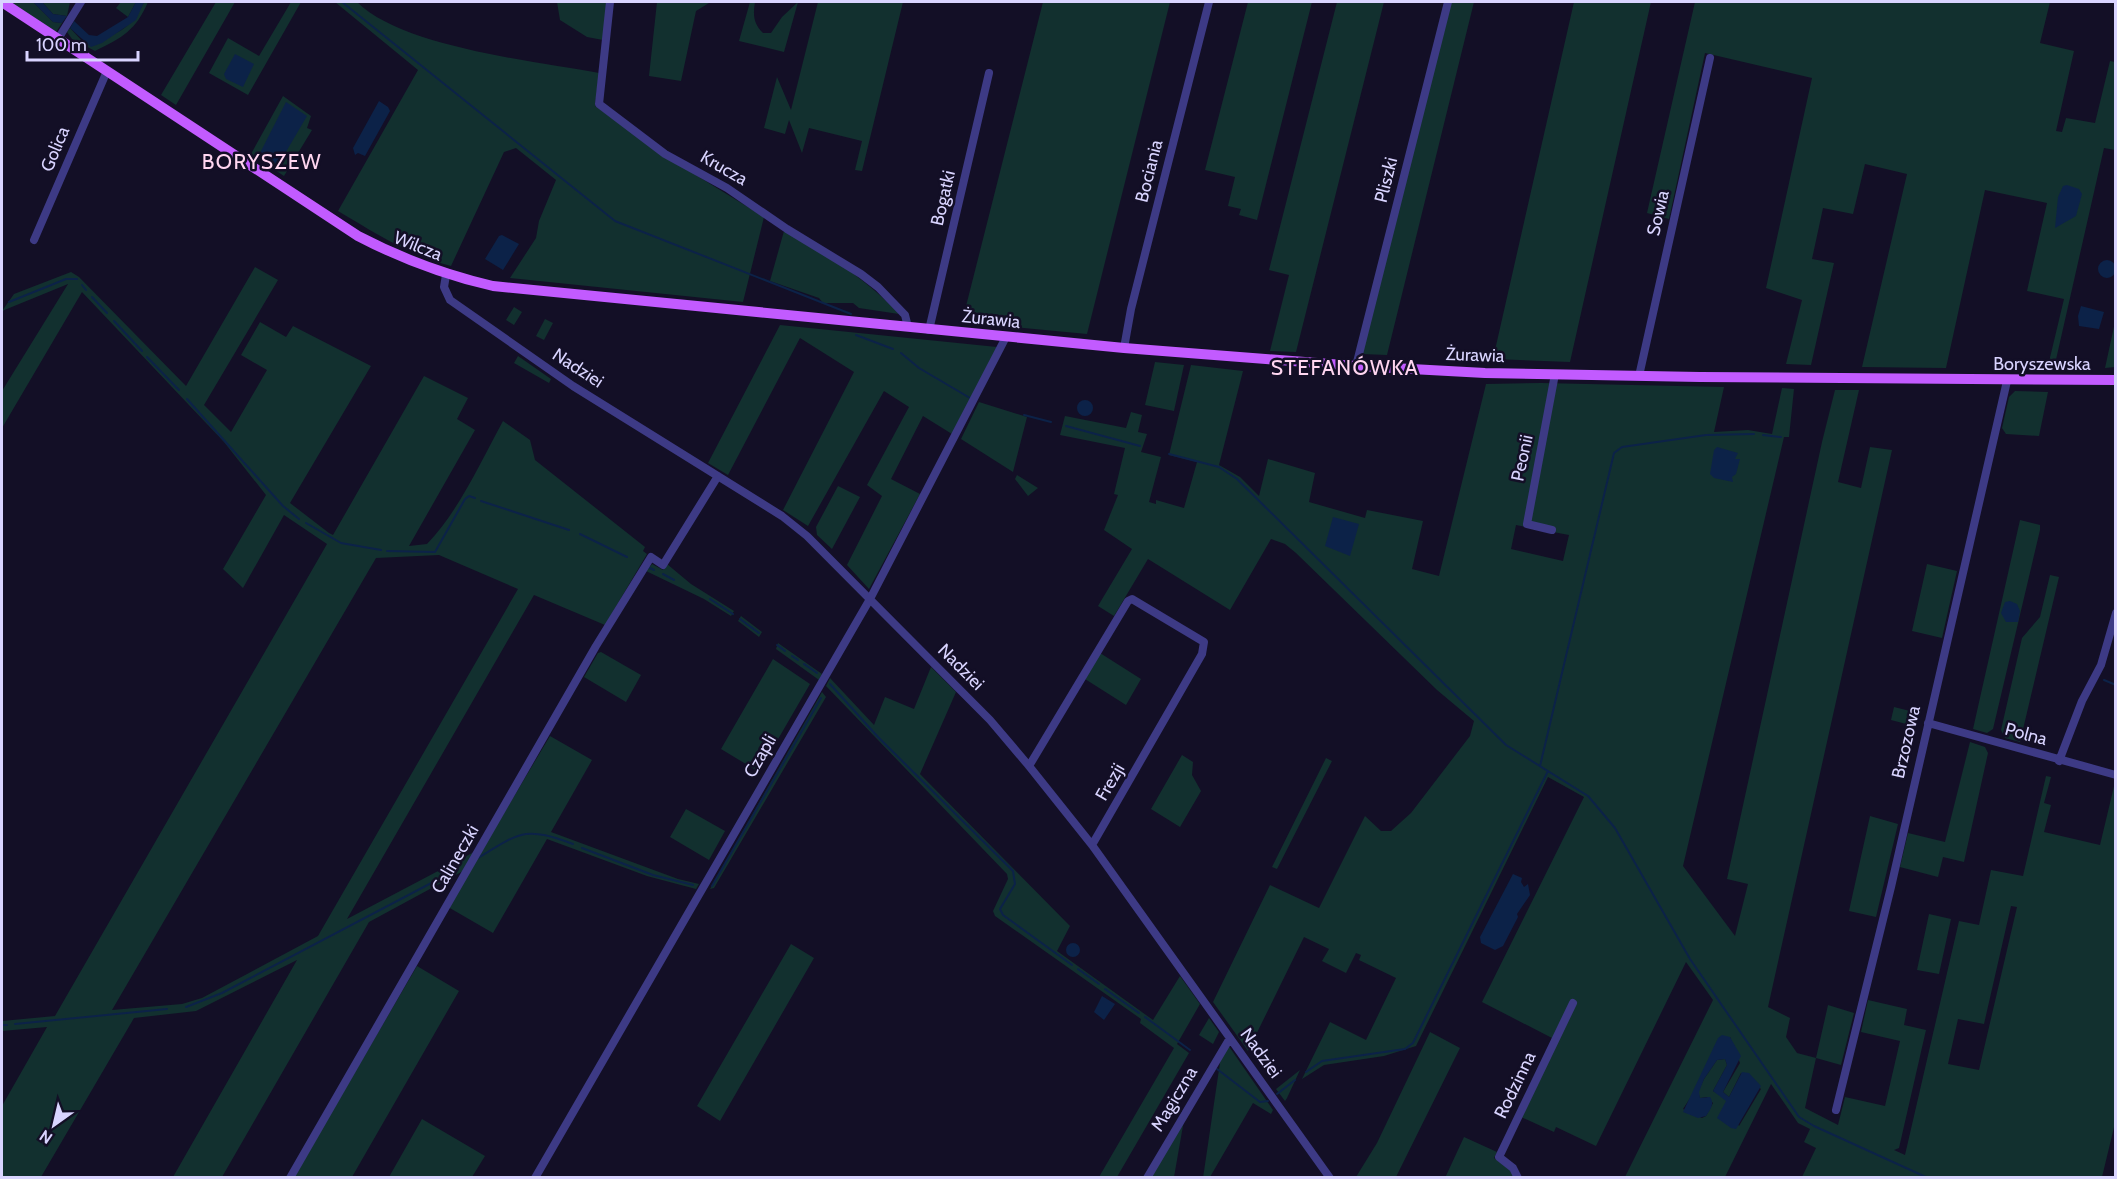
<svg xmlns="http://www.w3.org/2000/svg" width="2117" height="1179" font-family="Cabin,sans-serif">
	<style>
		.green { fill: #12302f; fill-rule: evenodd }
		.water { fill: #0c2248 }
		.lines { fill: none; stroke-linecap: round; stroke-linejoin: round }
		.stream { stroke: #0c2248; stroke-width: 2 }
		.minor { stroke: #3d3a85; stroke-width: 8 }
		.major { stroke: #c25bff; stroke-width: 10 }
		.labels { text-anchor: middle; stroke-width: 5; stroke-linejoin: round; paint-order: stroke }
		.street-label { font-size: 18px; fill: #d9d4ff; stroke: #130f26 }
		.quarter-label { font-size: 21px; letter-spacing: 1.5px; fill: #ffd6f0; stroke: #130f26 }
	</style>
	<rect width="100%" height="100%" fill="#130f26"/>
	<path class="green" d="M8 2H33L53 22 62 23 56 32Z
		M42 2H70L67 16 53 14Z
		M121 2H136L128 17 116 8Z
		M144 2H148C136 30 122 38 95 51L72 39 67 32 70 28 83 42C114 37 130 31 144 2Z
		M216 2H235L176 105 161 95Z
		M291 2H301L248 95 209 73 228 38 259 56Z
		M335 2H357C402 47 534 61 599 73L595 106 673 161 764 217 743 302 510 278 536 238 539 221 556 180 516 148 504 152 451 266C409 255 375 233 338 211L418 70Z
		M557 2H607L603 40 587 37 560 20Z
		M657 2H729L709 3 696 11 681 81 649 76Z
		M750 2H755C753 14 753 23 763 33H771L782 17 798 2 784 52 739 41Z
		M818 2H903L862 171 855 170 862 141 809 128 802 153 789 120 785 134 764 128 777 77 791 110Z
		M1043 2H1170L1087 334 962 322Z
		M1248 2H1312L1257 220 1239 215 1241 209 1228 206 1235 177 1205 170Z
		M1337 2H1384L1296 352 1270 351 1289 275 1269 270Z
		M1451 2H1474L1387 355 1362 354Z
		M1574 2H1651L1570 362 1493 359Z
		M1695 2H2050L2040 43 2074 51 2056 131 2062 132 2066 118 2095 123 2110 61 2115 62V150L2104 148 2055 364 2048 366 2064 299 2027 291 2047 203 1985 190 1946 368 1862 367 1907 174 1865 164 1853 214 1823 208 1812 259 1834 263 1811 365 1786 364 1802 300 1766 288 1812 78 1705 53 1669 219 1647 213Z
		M283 96 311 116 307 128 312 130 284 176 251 154Z
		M784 231C827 255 866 278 899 314L859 308 853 303H823L819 298 770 281Z
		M255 267 278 280 204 405 231 432 267 370 241 355 260 322 286 337 293 326 371 366 290 503 329 533 333 535 424 376 468 398 457 419 475 430 409 546 427 544C459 511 481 461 503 421L530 440 535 460 645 547 643 551 647 554 605 625 534 595 347 919 476 851 465 870 369 922 222 1177H173L297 960 196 1011 134 1018 41 1177H2V1106L47 1027 2 1031V1021L55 1016 327 544 284 515 243 588 223 569 266 495 224 442 82 292 2 428V391L68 284 2 311 14 294 71 272 79 277 186 386ZM439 555 518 589 318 936 202 998 182 1004 112 1010 376 558Z
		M514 307 522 312 514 325 506 320Z
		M545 319 553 323 544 340 536 336Z
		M2115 322V367L2105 368Z
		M780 325 997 347 952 434 923 416 891 479 920 494 869 589 847 565 882 496 867 485 909 407 884 391 808 526 783 510 854 372 800 338 728 475 708 463Z
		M518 356 551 379 549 383 514 363Z
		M1155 362 1184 365 1174 411 1145 405Z
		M1191 365 1243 371 1219 465 1240 477 1259 496 1268 459 1315 473 1309 502 1365 518 1367 510 1423 521 1412 569 1439 576 1486 384 1541 383 1724 387 1714 432 1748 430 1772 434 1782 388 1794 389 1789 437H1784L1683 866 1735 936 1748 884 1727 879 1822 442 1835 390H1859L1838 482 1861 488 1870 447 1892 450 1768 1007 1790 1018 1786 1037 1797 1053 1816 1058 1828 1005 1854 1013 1841 1065 1816 1058 1805 1108 1838 1125 1845 1097 1885 1106 1900 1041 1861 1032 1868 1000 1907 1009 1904 1025 1926 1030 1899 1148 1894 1150 1905 1155 1959 921 1979 925 1991 870 2023 876 2046 776 2051 777 2044 803 2051 805 2044 832 2100 845 2115 782 2116 1119 2102 1177H1802L1816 1148 1804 1142 1810 1129 1798 1123 1771 1084 1725 1177H1625L1713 1000 1686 962 1596 1146 1556 1127 1554 1132 1521 1117 1552 1038 1482 1002 1584 797 1548 777 1416 1046 1384 1056 1324 1065 1302 1079 1330 1022 1366 1040 1396 978 1359 960 1361 955 1356 953 1346 973 1322 961 1329 949 1304 937 1248 1051 1213 1002 1270 885 1319 908 1365 816 1381 831H1391L1411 813 1470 736 1474 721 1437 690 1296 553 1285 544 1271 539 1230 610 1148 559 1114 616 1098 606 1132 549 1104 530 1118 495 1114 494 1125 448 1060 435 1065 416 1126 428 1131 412 1142 415 1138 432 1147 434 1141 452 1161 457 1149 502 1156 504V500L1184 508 1197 462 1169 455ZM1516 525 1569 535 1563 561 1511 549ZM2011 906 2017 907 1979 1070 1948 1064 1958 1019 1984 1024ZM1730 1037 1740 1063 1723 1092 1729 1097 1741 1073 1761 1089 1739 1126 1725 1098 1713 1091 1727 1065 1725 1059 1717 1060 1704 1079 1698 1092 1700 1098 1707 1097 1713 1103 1706 1116 1702 1118 1683 1109Z
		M2015 391 2048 392 2039 436 2006 434 2002 428 2009 397Z
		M979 402 1027 417 1013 472 961 439Z
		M1017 475 1038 488 1028 496 1015 479Z
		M838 486 860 497 832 549 817 535 816 527Z
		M2020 520 2040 525V530L1993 729 1987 733 1973 729Z
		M652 564 663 570 667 564 691 584 734 611 731 616 704 599 646 571Z
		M1927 564 1957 571 1942 638 1912 631Z
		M2050 575 2059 577 2020 742 2005 738 2001 730 2022 638 2040 617Z
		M741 616 762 632 759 637 738 621Z
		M778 643 822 674 819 680 776 649Z
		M601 652 641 675 626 702 584 677 598 653Z
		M1100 653 1141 679 1126 705 1085 679Z
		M773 659 810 684 759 772 721 749Z
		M931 667 956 692 920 774 1070 926 1057 951 1153 1020 1180 976 1200 1004 1177 1044 1189 1053 1117 1177H1099L1174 1048 1140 1023 1141 1019 995 916 993 911 1008 879 1007 874 826 686 830 678 874 725 885 697 914 709Z
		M822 692 826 697 714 888 710 889Z
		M1894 707 1918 713 1914 726 1891 720Z
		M550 736 592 760 551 832 678 879 699 884 696 889 647 876 547 839 493 933 448 907Z
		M1970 742 1985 747 1988 753 1964 862 1943 857 1938 877 1900 867 1908 833 1945 842Z
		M1182 755 1193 762 1192 775 1201 791 1180 827 1151 809Z
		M1326 758 1332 761 1277 869 1272 867Z
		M686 809 725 831 709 860 670 837Z
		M1870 816 1898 824 1876 917 1849 911Z
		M1929 914 1951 919 1939 974 1917 970Z
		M791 944 814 958 720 1121 697 1106Z
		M417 966 459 991 352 1177 293 1178Z
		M1209 1018 1219 1032 1213 1044 1199 1035Z
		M1430 1032 1460 1048 1396 1177H1356L1377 1143Z
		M1228 1045 1273 1110 1271 1114 1253 1103 1210 1177 1203 1178 1221 1056Z
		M1300 1070 1287 1098 1285 1101 1276 1089Z
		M422 1119 485 1156 472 1177H389Z
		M1184 1120 1174 1177H1151Z
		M1464 1137 1497 1152 1494 1158 1512 1171 1514 1178H1445Z"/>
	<path class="water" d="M33 2H42L53 14 67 16 62 23 53 22Z
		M136 2H144L136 20 102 43 91 47 70 28 74 21 89 35 97 36 128 17Z
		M235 54 254 64 243 87 226 79 224 74Z
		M379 101 388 107 390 111 365 156 358 153 355 155 353 148Z
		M286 102 307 116 280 162 276 164 260 153Z
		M2067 185 2079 189 2082 194 2076 216 2055 228 2058 197 2063 186Z
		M502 235 519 244 503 270 485 259 499 236Z
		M2098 269a9 9 0 1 1 18 0a9 9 0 1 1-18 0Z
		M2081 306 2104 312 2099 329 2079 326 2078 316Z
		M1077 408a8 8 0 1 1 16 0a8 8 0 1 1-16 0Z
		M1717 447 1738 453 1735 459H1740L1736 474 1732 477 1733 482 1714 478 1710 474 1714 450Z
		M1333 517 1359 524 1350 556 1325 546Z
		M2010 601 2017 604 2020 611 2018 622H2006L2001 613 2005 602Z
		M1513 874 1522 878 1521 882 1524 887 1528 884 1530 895 1517 914 1518 917 1503 946 1495 950 1481 943 1480 937Z
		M1066 950a7 7 0 1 1 14 0a7 7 0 1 1-14 0Z
		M1102 996 1115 1004 1104 1020 1094 1012Z
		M1722 1035 1730 1037 1741 1056 1723 1092 1729 1097 1742 1072 1749 1073 1761 1086 1736 1129 1731 1128 1717 1118 1726 1101 1713 1091 1727 1065 1725 1059 1717 1060 1704 1079 1699 1092 1700 1098 1710 1097C1715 1104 1710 1110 1706 1116L1698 1118 1683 1112 1718 1038Z"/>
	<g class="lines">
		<path class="stream" d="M342 2 615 221 851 314
			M82 285 86 290
			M92 297 107 313
			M9 302 66 279H77
			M114 321 142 351
			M856 335 893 349
			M901 353 919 368 970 398
			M147 357 179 390
			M187 399 283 506 299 519
			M1024 415 1051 422
			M1066 426 1140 446
			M1763 435 1781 437
			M1169 454 1219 467 1237 479 1506 745 1588 796 1615 828 1690 959 1799 1117 1814 1126 1928 1178
			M481 501 569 530
			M306 523 341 543 381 550
			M580 534 627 557
			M387 551 435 552 465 499 469 496 475 498
			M648 567 654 570
			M663 574 674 580
			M710 599 733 614
			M740 619 759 633
			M777 645 785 651
			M792 656 798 660
			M804 664 817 673
			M2104 680 2116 685
			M830 684 878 737 1013 871 1015 884 1000 909 1003 915 1072 965
			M1540 766 1614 453 1622 447 1706 435 1754 434
			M582 848 653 875 693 885
			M478 858C521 832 524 826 573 844
			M712 886 821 698
			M1078 969 1099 984
			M1105 989 1139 1013
			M186 1007 222 993 458 869
			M1145 1017 1190 1050
			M15 1024 167 1009
			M2 1025H7
			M1217 1069 1260 1102 1268 1101
			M1306 1072 1322 1061 1405 1049 1413 1043 1548 771
			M1277 1094 1295 1080"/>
		<path class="minor" d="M610 2 599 104 665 154 727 188 787 229 861 274 878 287 905 315 908 327
			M58 39 81 2
			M34 240 107 71
			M446 275 444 287 450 300 573 386 782 516 807 536 990 720 1029 766 1092 845 1330 1178
			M929 330 989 73
			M1124 348 1131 309 1209 2
			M1356 366 1448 2
			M1639 376 1710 58
			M1552 530 1527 524 1555 374
			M1928 723 2116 775
			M2059 761 2082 701 2101 665 2116 613
			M1029 766 1128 601 1132 599 1204 642 1202 654 1092 845
			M1836 1110 1891 887 2007 381
			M290 1178 596 646 651 557 663 565 718 476
			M535 1178 870 599 1006 337
			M1147 1178 1230 1038
			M1518 1178 1513 1168 1499 1157 1573 1003"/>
		<path class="major" d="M2 2 358 236C402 259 445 275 493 286L1124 348 1356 366 1485 373 1700 377 2116 380"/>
	</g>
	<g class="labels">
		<g class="street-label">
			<text transform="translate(55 149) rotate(-67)" y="6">Golica</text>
			<text transform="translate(724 168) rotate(30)" y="6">Krucza</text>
			<text transform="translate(1149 171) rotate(-76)" y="6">Bociania</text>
			<text transform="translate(1386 180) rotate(-76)" y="6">Pliszki</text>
			<text transform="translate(943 198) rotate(-77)" y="6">Bogatki</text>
			<text transform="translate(1658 213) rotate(-77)" y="6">Sowia</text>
			<text transform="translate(418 246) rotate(22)" y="6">Wilcza</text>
			<text transform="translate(991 319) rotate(6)" y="6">Żurawia</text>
			<text transform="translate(1475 355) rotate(2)" y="6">Żurawia</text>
			<text x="2042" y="370">Boryszewska</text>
			<text transform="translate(578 368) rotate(33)" y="6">Nadziei</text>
			<text transform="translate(1522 458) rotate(-78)" y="6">Peonii</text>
			<text transform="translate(961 667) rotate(45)" y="6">Nadziei</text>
			<text transform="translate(2026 734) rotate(15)" y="6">Polna</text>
			<text transform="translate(1906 742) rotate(-77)" y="6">Brzozowa</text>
			<text transform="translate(760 756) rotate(-60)" y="6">Czapli</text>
			<text transform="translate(1110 782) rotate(-60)" y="6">Frezji</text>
			<text transform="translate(455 859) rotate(-60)" y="6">Calineczki</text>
			<text transform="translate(1261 1053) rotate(54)" y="6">Nadziei</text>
			<text transform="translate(1515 1085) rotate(-64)" y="6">Rodzinna</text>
			<text transform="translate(1174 1099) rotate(-59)" y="6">Magiczna</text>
		</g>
		<g class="quarter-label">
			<text x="262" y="169">BORYSZEW</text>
			<text x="1345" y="375">STEFANÓWKA</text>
		</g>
	</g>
	<rect width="2117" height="1179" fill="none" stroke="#d9d4ff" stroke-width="6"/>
	<g transform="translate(54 1125) rotate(214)" stroke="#130f26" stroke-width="4.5" paint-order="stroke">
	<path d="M0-4.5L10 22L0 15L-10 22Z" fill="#d9d4ff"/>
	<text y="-9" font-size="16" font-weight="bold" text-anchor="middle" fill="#d9d4ff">N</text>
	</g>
	<path d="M27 51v9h111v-9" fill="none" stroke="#d9d4ff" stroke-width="3"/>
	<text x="36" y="51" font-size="18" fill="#d9d4ff" stroke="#130f26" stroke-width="4.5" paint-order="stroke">100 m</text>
</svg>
